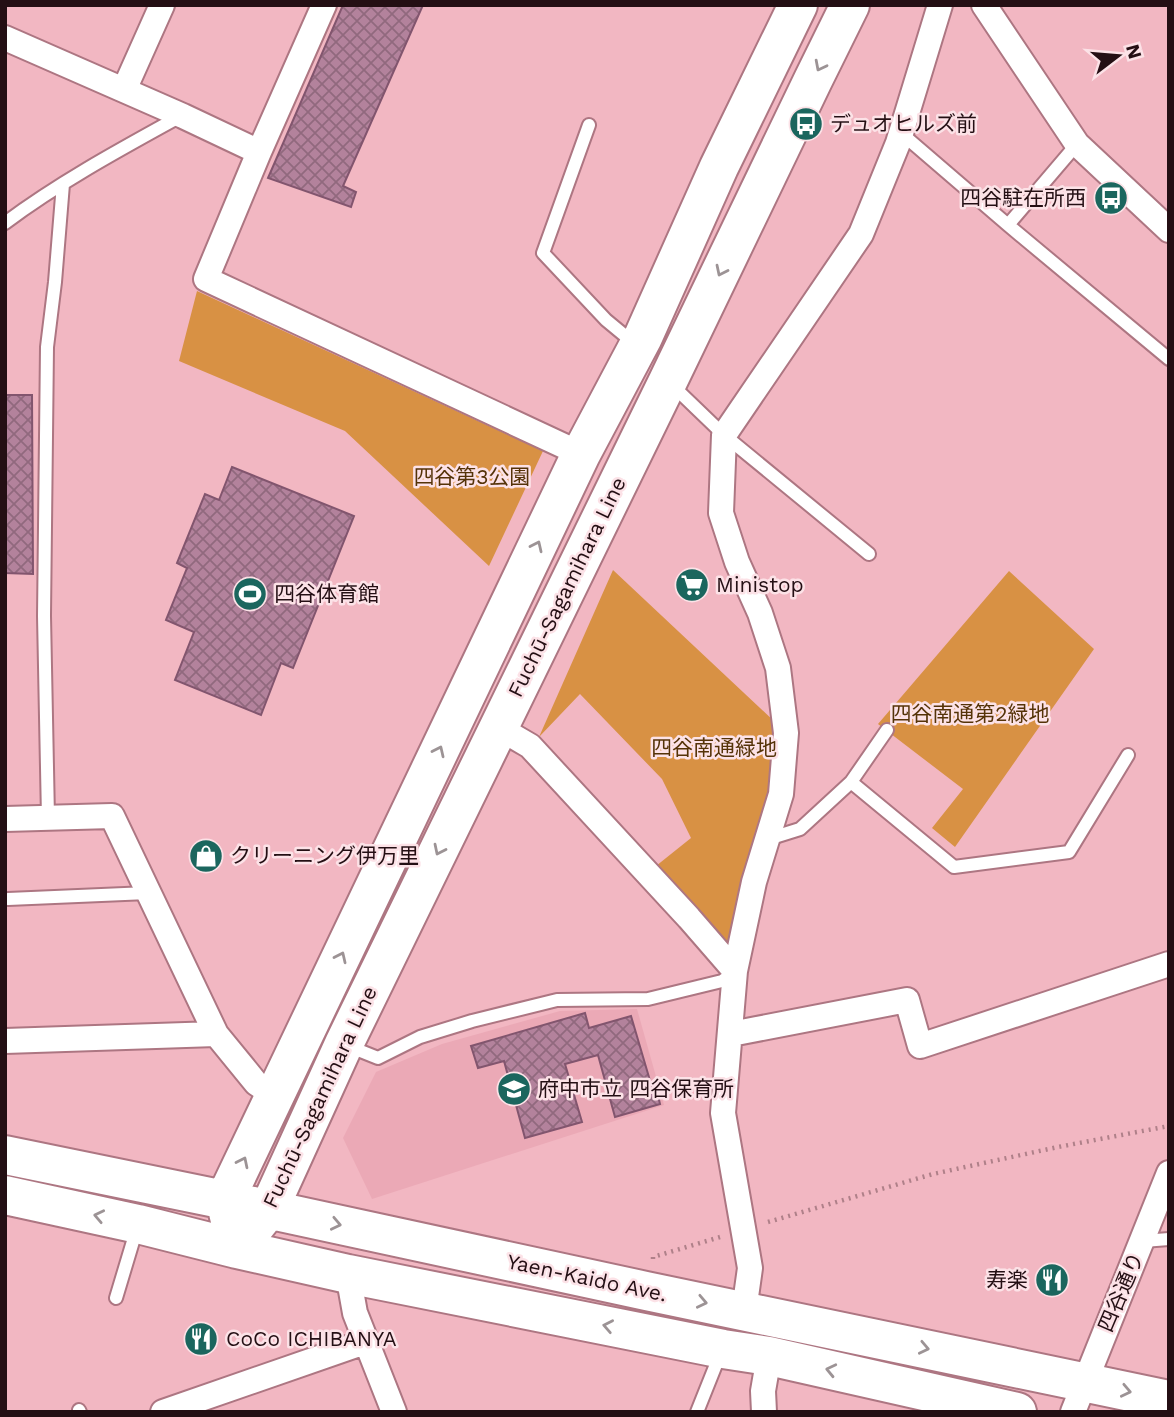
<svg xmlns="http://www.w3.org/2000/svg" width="1174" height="1417" font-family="'Work Sans','Noto Sans JP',sans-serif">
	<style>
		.built { fill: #eba9b6 }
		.green { fill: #d89144 }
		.building { fill: url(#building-cross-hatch); stroke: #82556e; stroke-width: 2 }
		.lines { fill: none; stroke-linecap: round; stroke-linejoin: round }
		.service-casing { stroke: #ad7682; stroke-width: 16 }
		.minor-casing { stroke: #ad7682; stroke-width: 28 }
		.primary-casing { stroke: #ad7682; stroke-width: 42 }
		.path { stroke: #af8089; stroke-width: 4.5; stroke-dasharray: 2 5; stroke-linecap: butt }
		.service { stroke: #fff; stroke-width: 12 }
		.minor { stroke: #fff; stroke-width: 24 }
		.primary { stroke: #fff; stroke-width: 38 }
		.oneway { stroke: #9c9395 }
		.labels { text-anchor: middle; stroke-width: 5; stroke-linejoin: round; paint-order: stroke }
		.poi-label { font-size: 21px; fill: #240f14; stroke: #fce2e7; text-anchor: start }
		.park-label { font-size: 21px; fill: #553308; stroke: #fce2e7 }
		.street-label { font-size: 21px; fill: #240f14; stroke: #fce2e7 }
	</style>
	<defs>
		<pattern id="building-cross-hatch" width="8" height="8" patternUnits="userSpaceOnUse" patternTransform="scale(1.75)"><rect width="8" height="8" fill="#b3829c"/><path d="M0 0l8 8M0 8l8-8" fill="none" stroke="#91697e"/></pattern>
	</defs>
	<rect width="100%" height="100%" fill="#f2b7c2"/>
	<path class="built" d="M637 1009 664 1105 372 1199 343 1138 376 1072 442 1044 560 1011Z"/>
	<path class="green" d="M197 291 543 451 489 566 345 431 179 361Z
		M613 570 776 723 772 795 733 948 656 866 691 838 662 779 580 694 539 737Z
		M1009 571 1094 649 955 847 932 828 963 789 878 724Z"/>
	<path class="building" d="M343 5H423L343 186 356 192 351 207 268 178Z
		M5 395H32L33 574 5 573Z
		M232 467 354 516 293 668 281 663 261 715 175 680 194 632 166 620 187 568 177 563 205 494 219 500Z
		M585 1013 589 1028 631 1016 651 1084 655 1083 660 1104 615 1117 598 1055 565 1064 582 1122 525 1138 504 1061 478 1068 471 1046Z"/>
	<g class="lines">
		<g class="service-casing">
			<path id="service" d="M589 125 543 253 606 320 635 344
				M901 133 1008 225 1169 359
				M5 223C60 182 121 149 181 116
				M1008 225 1077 144
				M672 385 724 435 869 554
				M851 782 887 730
				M48 818 44 616 47 347 55 282 63 184
				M768 839 800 829 851 782 954 867 1069 852 1128 755
				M8 899 148 893
				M348 1046 378 1058 420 1037 472 1021 557 1000 648 999 722 981 733 973
				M1143 1241 1169 1239
				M116 1298 137 1228
				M79 1410 80 1412
				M697 1412 721 1352"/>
		</g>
		<g class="minor-casing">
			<path id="minor" d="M324 5 259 152 206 279 581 454
				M984 5 1077 144 1169 230
				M5 38 183 116 259 152
				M124 90 162 5
				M499 728 530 746 689 918 735 971
				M5 819 112 816 216 1034 256 1083 275 1096
				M731 1034 907 1000 920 1046 1169 964
				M5 1041 216 1034
				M348 1274 355 1313 394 1412
				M744 1311 750 1268 723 1113 735 971 754 882 781 794 786 733 778 668 760 613 737 562 721 513 724 435 861 234 898 143 940 5
				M163 1412 365 1342
				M764 1412 763 1391 769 1356
				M1073 1412 1169 1173"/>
		</g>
		<g class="primary-casing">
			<path id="primary" d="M5 1155 225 1200 646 1291 1169 1400
				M5 1195 138 1224 237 1249 348 1274 723 1349 769 1356 1017 1412
				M237 1249 269 1209 344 1044 668 381 813 80 850 5
				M237 1249 225 1200 581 454 643 337 719 167 798 5"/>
		</g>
		<path class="path" d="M768 1222 933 1174 1058 1147 1169 1126
			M653 1259V1257L720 1237"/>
		<use href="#service" class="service"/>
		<use href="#minor" class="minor"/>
		<use href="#primary" class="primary"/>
	</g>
	<defs><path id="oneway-chevron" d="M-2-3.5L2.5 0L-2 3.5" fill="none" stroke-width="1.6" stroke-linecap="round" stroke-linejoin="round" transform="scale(1.75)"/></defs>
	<g class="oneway">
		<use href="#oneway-chevron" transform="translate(820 66) rotate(117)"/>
		<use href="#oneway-chevron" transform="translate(721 271) rotate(116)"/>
		<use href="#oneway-chevron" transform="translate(537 546) rotate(-65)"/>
		<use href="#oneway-chevron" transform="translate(439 751) rotate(-65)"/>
		<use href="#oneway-chevron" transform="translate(439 850) rotate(116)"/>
		<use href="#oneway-chevron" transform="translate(341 957) rotate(-65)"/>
		<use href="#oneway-chevron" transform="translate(243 1162) rotate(-64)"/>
		<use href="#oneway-chevron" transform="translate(99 1216) rotate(-168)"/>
		<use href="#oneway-chevron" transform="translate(336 1224) rotate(12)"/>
		<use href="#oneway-chevron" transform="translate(702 1302) rotate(12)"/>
		<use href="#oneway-chevron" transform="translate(608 1326) rotate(-169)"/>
		<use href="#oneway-chevron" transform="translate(924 1348) rotate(12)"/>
		<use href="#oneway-chevron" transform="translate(831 1370) rotate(-167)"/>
		<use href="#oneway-chevron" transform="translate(1126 1391) rotate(12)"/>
	</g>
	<defs>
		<g id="bus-disc" transform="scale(1.75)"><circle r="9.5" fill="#1b665e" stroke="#fce2e7"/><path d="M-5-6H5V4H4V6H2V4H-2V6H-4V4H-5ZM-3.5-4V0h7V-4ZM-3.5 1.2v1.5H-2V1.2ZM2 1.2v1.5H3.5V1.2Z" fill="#fff"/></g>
		<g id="supermarket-disc" transform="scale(1.75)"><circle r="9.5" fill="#1b665e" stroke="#fce2e7"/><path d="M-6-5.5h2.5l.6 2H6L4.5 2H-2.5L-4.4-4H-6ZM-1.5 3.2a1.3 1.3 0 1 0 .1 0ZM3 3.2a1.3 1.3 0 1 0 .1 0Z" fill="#fff"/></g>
		<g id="stadium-disc" transform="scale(1.75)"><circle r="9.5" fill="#1b665e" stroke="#fce2e7"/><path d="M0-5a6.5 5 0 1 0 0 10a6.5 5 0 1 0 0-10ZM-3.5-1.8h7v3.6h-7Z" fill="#fff"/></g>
		<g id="shop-disc" transform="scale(1.75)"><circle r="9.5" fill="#1b665e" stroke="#fce2e7"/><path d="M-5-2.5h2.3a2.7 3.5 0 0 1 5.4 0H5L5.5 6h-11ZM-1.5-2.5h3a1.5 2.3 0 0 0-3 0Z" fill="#fff"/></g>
		<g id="school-disc" transform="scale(1.75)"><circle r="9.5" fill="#1b665e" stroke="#fce2e7"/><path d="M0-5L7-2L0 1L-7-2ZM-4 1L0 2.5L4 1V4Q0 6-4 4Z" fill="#fff"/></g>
		<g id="restaurant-disc" transform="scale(1.75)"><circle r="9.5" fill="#1b665e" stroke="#fce2e7"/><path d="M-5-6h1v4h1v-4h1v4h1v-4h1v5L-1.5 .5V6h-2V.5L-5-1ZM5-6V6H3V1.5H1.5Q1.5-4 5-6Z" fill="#fff"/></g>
	</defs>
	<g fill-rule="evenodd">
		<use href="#bus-disc" x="806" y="124"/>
		<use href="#bus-disc" x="1111" y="198"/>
		<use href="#supermarket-disc" x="692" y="585"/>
		<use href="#stadium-disc" x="250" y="594"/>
		<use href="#shop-disc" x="206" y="856"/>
		<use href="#school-disc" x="514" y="1089"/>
		<use href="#restaurant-disc" x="1052" y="1280"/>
		<use href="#restaurant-disc" x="201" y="1339"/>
	</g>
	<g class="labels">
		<g class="poi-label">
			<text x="830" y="131">デュオヒルズ前</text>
			<text x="1086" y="205" text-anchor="end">四谷駐在所西</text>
			<text x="716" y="592">Ministop</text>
			<text x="274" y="601">四谷体育館</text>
			<text x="230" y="863">クリーニング伊万里</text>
			<text x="538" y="1096">府中市立 四谷保育所</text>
			<text x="1028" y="1287" text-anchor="end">寿楽</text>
			<text x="226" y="1346">CoCo ICHIBANYA</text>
		</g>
		<g class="park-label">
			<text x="472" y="484">四谷第3公園</text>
			<text x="970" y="721">四谷南通第2緑地</text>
			<text x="714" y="755">四谷南通緑地</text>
		</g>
		<g class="street-label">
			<text transform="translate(567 587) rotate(-64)" y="7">Fuchū-Sagamihara Line</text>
			<text transform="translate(320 1097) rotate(-65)" y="7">Fuchū-Sagamihara Line</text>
			<text transform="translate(587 1278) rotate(12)" y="7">Yaen-Kaido Ave.</text>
			<text transform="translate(1121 1292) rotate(-67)" y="7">四谷通り</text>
		</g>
	</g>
	<rect width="1174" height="1417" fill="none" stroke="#240f14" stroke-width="14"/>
	<g transform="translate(1118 56) rotate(74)" stroke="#fce2e7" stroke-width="5" paint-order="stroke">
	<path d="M0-5L12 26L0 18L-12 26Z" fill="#240f14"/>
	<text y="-10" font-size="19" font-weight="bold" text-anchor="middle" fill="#240f14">N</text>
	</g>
</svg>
